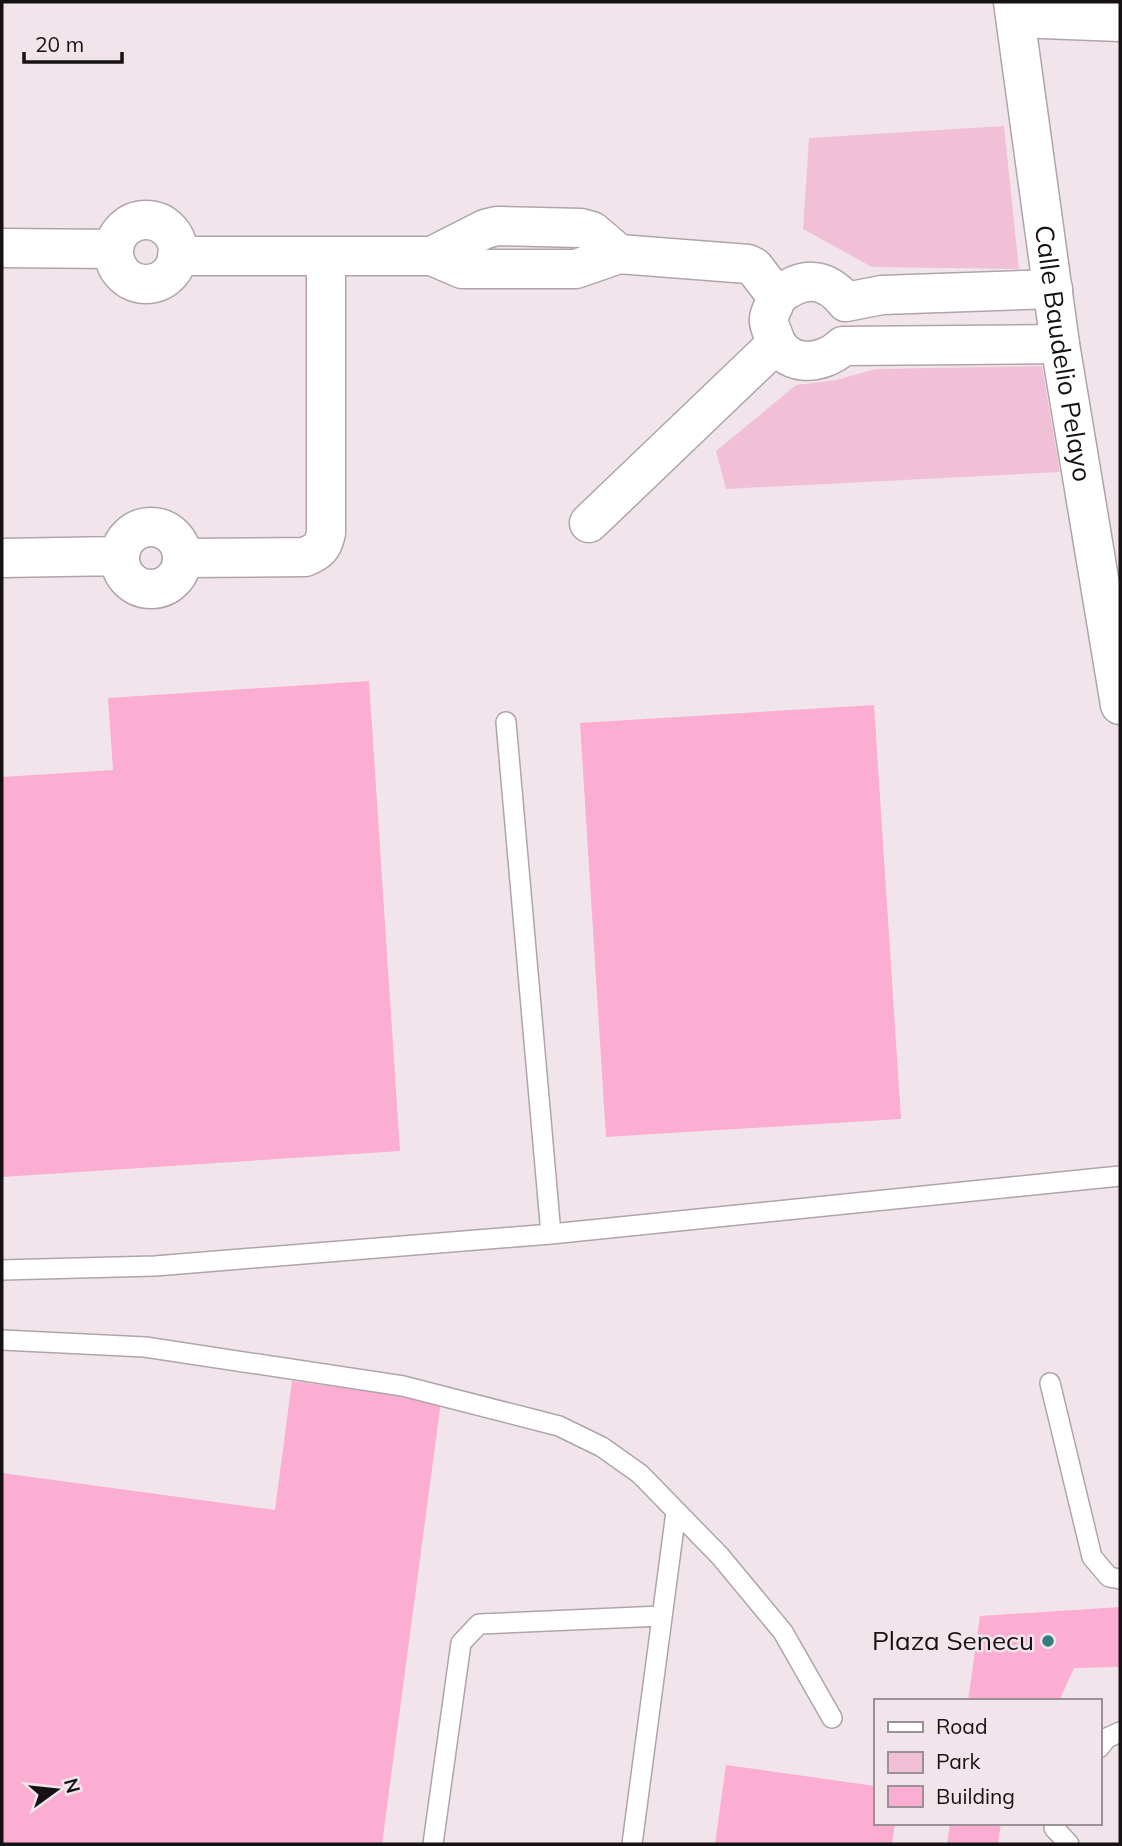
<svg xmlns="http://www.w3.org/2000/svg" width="1122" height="1846" font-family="Mulish,sans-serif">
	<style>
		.green { fill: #f1c0d7 }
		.building { fill: #fbadd2 }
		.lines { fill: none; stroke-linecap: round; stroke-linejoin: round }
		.lane-casing { stroke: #afa4a9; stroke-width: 22 }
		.street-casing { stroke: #afa4a9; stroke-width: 41 }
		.secondary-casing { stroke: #afa4a9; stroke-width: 41 }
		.lane { stroke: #fff; stroke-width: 19 }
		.street { stroke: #fff; stroke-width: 38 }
		.secondary { stroke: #fff; stroke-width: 38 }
		.poi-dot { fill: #347d7e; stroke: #f1e5eb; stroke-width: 2.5 }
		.labels { text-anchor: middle; stroke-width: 5; stroke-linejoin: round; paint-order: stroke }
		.street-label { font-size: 26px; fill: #161214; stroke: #f1e5eb }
		.poi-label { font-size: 26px; fill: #161214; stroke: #f1e5eb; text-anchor: end }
	</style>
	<rect width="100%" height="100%" fill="#f1e5eb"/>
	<path class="green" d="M1004 126 1019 269 872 267 803 229 809 138Z
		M1042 366 1060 472 726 489 716 451 796 385 836 380 876 369Z"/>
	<path class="building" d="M369 681 400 1151 2 1177V777L113 770 108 698Z
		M874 705 901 1119 606 1137 580 723Z
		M292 1381 441 1401 382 1844H2V1473L275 1510Z
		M1120 1607V1667L1074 1668 1059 1701H968L980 1616Z
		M726 1765 875 1786V1823H895L892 1844H715Z
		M950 1823H1001L998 1844H947Z"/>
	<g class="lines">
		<g class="lane-casing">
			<path id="lane" d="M506 722 551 1234
				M2 1270 155 1266 551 1234 1120 1176
				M2 1340 145 1347 403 1386 559 1426 602 1447 640 1474 720 1556 783 1632 832 1718
				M1050 1383 1092 1557 1109 1577 1120 1579
				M1099 1748 1107 1738 1120 1732
				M1054 1828 1069 1844
				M433 1844 461 1643 479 1624 661 1616
				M632 1844 676 1512"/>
		</g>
		<g class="street-casing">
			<path id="street" d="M1016 18 1120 22
				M114 252a32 32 0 1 1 64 0a32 32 0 1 1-64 0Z
				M2 248 113 249
				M177 256H432L462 269H576L619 254 748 264 754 267 777 297C775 304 770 311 769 318 768 323 771 329 773 334 782 368 821 367 843 346L1060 344
				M432 256 485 229 497 226 581 228 592 231 619 254
				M777 297C802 276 825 276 846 302L882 295 1053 289
				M589 523 776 344
				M120 558a31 31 0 1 1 62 0a31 31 0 1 1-62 0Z
				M2 558 120 556
				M183 558 305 557C319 551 323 547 326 533V256"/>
		</g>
		<g class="secondary-casing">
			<g id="secondary">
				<path id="s1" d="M1013 2 1060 344 1120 705"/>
			</g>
		</g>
		<use href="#lane" class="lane"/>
		<use href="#street" class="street"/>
		<use href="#secondary" class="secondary"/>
	</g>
	<circle class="poi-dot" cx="1048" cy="1641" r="7"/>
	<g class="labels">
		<g class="street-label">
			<text dy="9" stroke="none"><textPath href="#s1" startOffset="355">Calle Baudelio Pelayo</textPath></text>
		</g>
		<g class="poi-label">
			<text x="1034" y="1650">Plaza Senecu</text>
		</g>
	</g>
	<rect width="1122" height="1846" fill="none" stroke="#161214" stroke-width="7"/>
	<rect x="874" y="1699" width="228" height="126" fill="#f1e5eb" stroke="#999195" stroke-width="2"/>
	<rect x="888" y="1722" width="35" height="10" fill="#ffffff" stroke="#999195" stroke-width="2"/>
	<text x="936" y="1734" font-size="21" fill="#161214">Road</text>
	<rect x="888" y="1752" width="35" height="21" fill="#f1c0d7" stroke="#999195" stroke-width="2"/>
	<text x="936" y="1769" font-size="21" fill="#161214">Park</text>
	<rect x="888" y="1786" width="35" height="21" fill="#fbadd2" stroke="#999195" stroke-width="2"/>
	<text x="936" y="1804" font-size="21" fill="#161214">Building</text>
	<g transform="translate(56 1790) rotate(75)" stroke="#f1e5eb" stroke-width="5" paint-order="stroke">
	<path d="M0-5L12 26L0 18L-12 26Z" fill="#161214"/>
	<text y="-10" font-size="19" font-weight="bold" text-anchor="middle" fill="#161214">N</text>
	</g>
	<path d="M24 52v10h98v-10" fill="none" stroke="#161214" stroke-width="3.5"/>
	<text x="35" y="52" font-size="21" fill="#161214" stroke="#f1e5eb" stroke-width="5" paint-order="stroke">20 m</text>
</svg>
